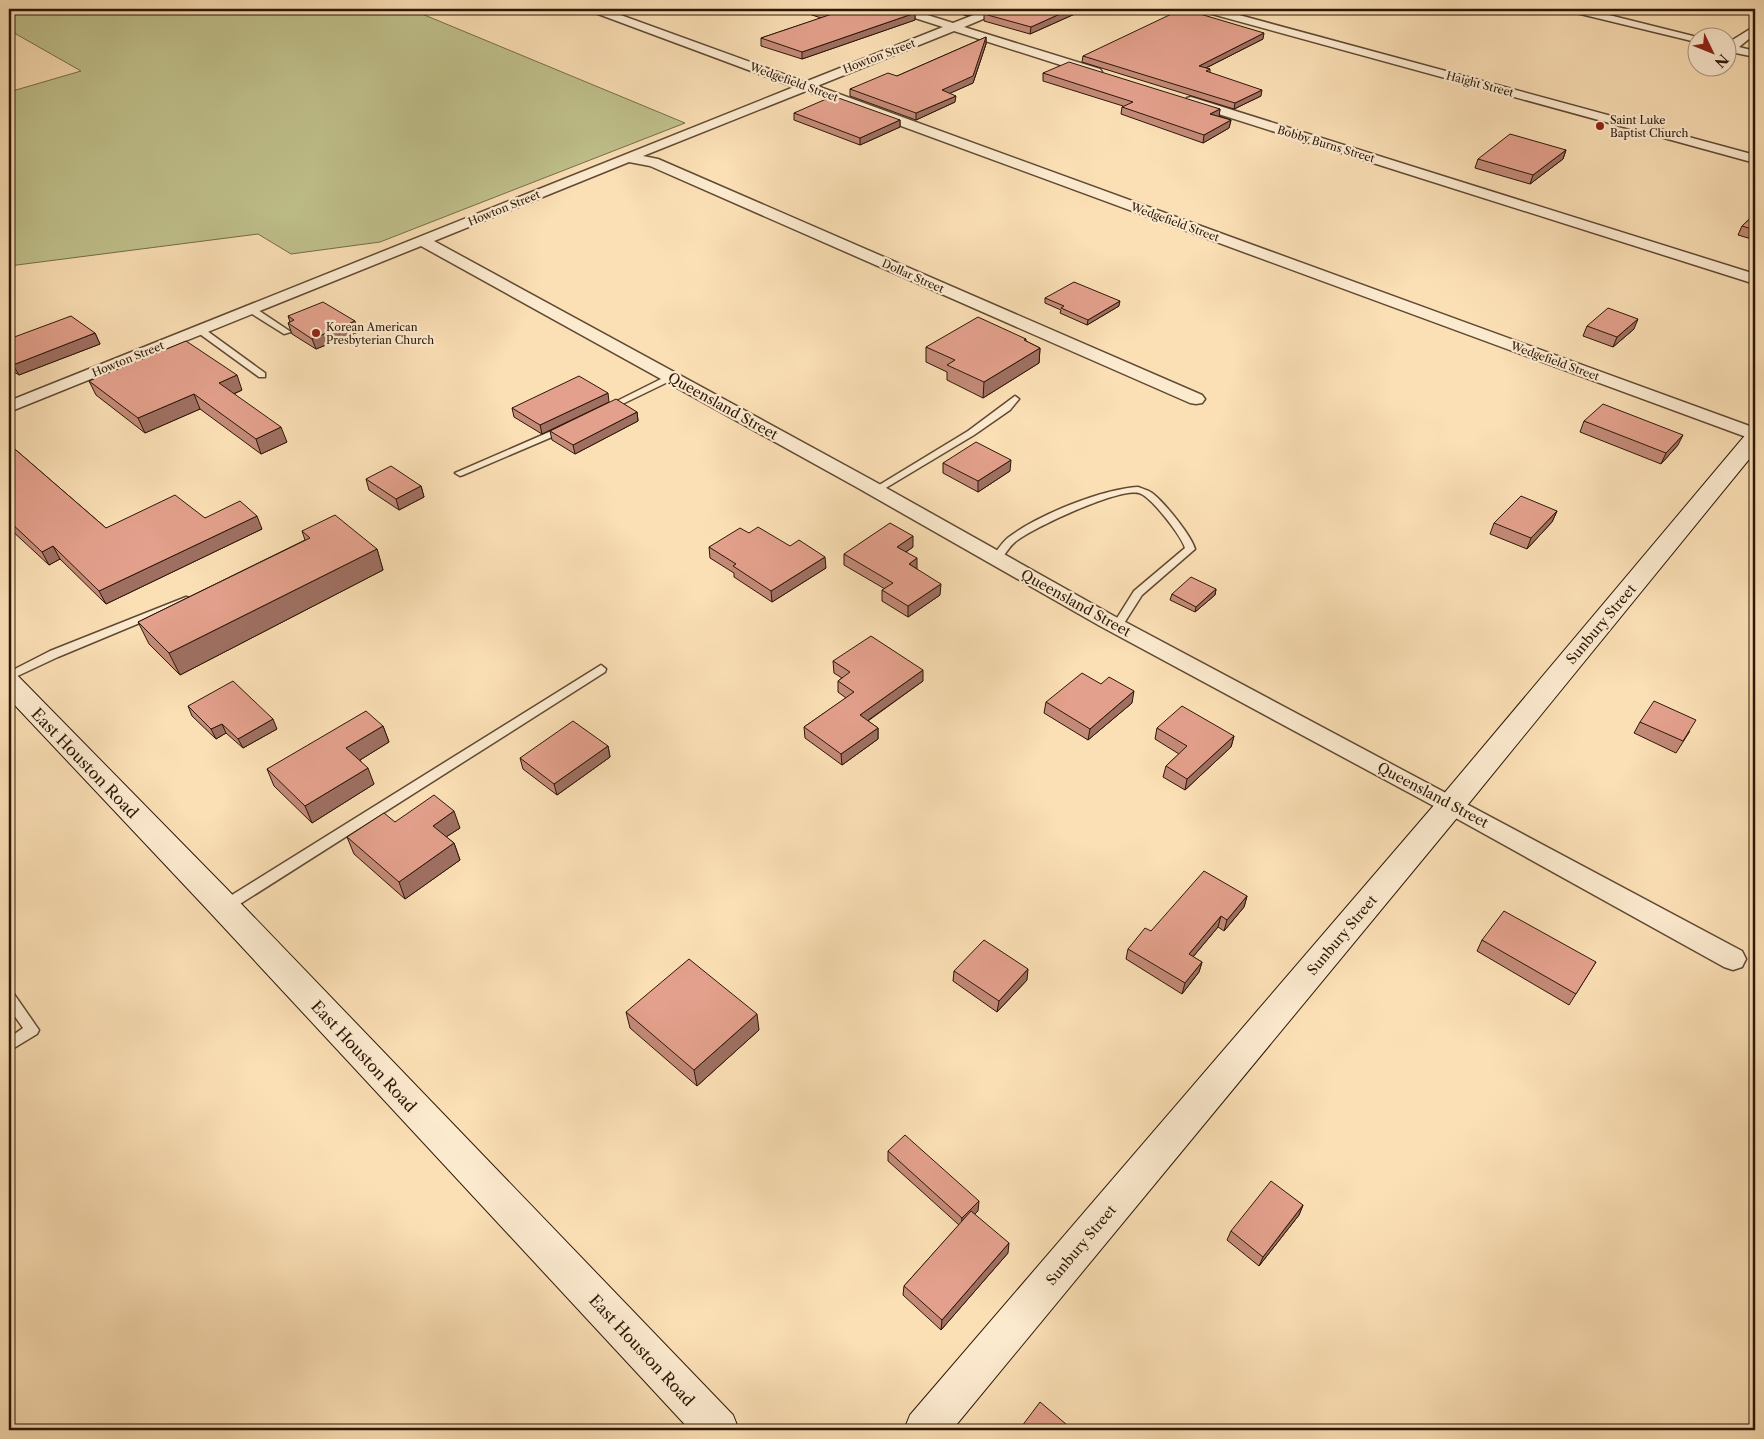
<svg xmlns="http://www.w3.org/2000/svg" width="1764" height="1439" font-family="'Libre Caslon Text',serif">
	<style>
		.green { fill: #c0c18c; stroke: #766c49 }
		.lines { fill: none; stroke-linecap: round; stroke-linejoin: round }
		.lane-casing { stroke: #604932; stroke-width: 3 }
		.street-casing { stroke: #604932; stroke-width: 3 }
		.secondary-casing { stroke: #2d1706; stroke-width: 2 }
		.lane { fill: #fceacf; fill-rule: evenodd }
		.street { fill: #fceacf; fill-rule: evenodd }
		.secondary { fill: #fceacf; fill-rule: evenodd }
		.wall { fill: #c38a78; stroke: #2d1706 }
		.shaded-wall { fill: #9f7062; stroke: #2d1706 }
		.building { fill: #e3a08c; stroke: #2d1706 }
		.poi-dot { fill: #8f2418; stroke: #fceacf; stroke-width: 2 }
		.labels { text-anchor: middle; stroke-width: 4.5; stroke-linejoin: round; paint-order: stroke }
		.far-street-label { font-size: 11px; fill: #2d1706; stroke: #fceacf }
		.far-poi-label { font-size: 11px; fill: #2d1706; stroke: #fceacf; text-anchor: start }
		.street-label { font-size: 14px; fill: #2d1706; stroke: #fceacf }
		.near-street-label { font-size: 16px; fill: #2d1706; stroke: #fceacf }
	</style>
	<rect width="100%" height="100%" fill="#fbdfb5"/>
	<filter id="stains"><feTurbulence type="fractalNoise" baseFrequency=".004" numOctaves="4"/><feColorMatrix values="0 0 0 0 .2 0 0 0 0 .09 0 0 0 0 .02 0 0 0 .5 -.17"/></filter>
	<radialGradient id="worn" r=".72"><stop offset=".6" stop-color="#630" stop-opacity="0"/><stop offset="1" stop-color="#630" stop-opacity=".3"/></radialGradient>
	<path class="green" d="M9 9H410L685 123 380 242 291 254 258 234 9 266V92L81 71 9 30Z"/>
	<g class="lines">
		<g class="lane-casing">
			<path id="lane" d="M249 308H255L291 332 284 334 249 312Z
				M197 328H203L265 373V377H259L197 332Z
				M671 374 674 375V379L610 410 607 411 603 408Z
				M1015 396 1019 399 1010 410 974 435 879 492 876 493 871 490 968 431Z
				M563 426 567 429 566 431 463 475 460 476 455 473Z
				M1138 487C1143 489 1148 490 1152 493 1164 502 1191 535 1195 549L1142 595 1121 628 1117 629 1112 626 1134 591 1185 548C1182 537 1151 496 1139 493 1118 488 1032 528 1015 542 1009 547 1005 554 1001 560L997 561 992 558C997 551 1002 542 1009 537 1038 515 1102 489 1138 487Z
				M186 597 190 598 191 600 190 602 58 657 9 680V672L50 651Z
				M601 665 606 669 605 672 229 911 224 912 219 911 218 907 219 903Z
				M9 992 14 994 39 1030 37 1034 9 1051V1038L23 1028 9 1008Z"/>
		</g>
		<g class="street-casing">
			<path id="street" d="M589 9H604L805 82 943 27 893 11 892 9H908L953 23 989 9H1003L1002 11 964 27 1100 69 1102 72 1096 76 1092 75 954 31 817 86 1755 428V439L1749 438 806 91 643 156 658 159 1202 395 1205 399 1202 403 1196 404 1190 403 650 166 629 162 434 241 872 480 1114 616 1742 951 1746 959 1742 967 1733 970 1724 967 1443 811 1100 626 858 488 421 246 9 412V401L794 87 590 11Z
				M1199 9H1217L1755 155V163L1201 11Z
				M1566 9H1585L1701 38H1696V42L1568 11Z
				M1755 26V34L1739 47 1755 51V57L1726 51V44Z
				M1191 97 1755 274V284L1187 104 1185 101 1187 98Z"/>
		</g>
		<g class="secondary-casing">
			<path id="secondary" d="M1755 431V452L1461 813 952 1430H904L910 1415 1441 797 1747 433Z
				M9 674 18 676 226 888 733 1415 739 1430H690L204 906 9 699Z"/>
		</g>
		<use href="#lane" class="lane"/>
		<use href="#street" class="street"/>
		<use href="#secondary" class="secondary"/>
	</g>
	<path class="wall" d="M800 9H902L915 13V20L802 59 761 46V38L821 18 800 11Z
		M914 9H984L967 16 945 9 931 14Z
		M1086 9 1030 34 984 21V14Z
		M986 37V44L973 83 950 93 955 102 916 120 850 96V89L897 76Z
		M1263 39 1206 68 1210 69V73L1261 96 1234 109 1082 62 1083 56Z
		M1043 73 1220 109 1219 116 1231 120 1229 128 1203 143 1121 114 1122 107 1123 106 1043 81Z
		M794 113 900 120V127L860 145 794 120Z
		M1566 150 1563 159 1530 184 1475 168 1478 159Z
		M1755 214V240L1738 235 1742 226Z
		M1045 298 1119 306 1087 325 1060 313 1061 310 1045 303Z
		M288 316 358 332 316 349 292 334 288 323 290 322Z
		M1587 326 1634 329 1613 347 1583 336Z
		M95 333 100 344 19 375 14 372 9 374V339Z
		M1026 339V341L1040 348 1039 363 983 398 947 380V372L926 362V347Z
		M89 381 242 390 234 394 287 442 261 454 200 409 145 433 96 395Z
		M609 402 542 434 514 417 512 408Z
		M637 412 638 421 575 454 552 440 550 431Z
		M1584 421 1678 445 1661 464 1580 432Z
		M9 444 106 528 205 518 262 529 106 604 60 559 49 565 9 528Z
		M943 463 1010 471 978 492 943 473Z
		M366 479 421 486 424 497 399 510 369 490Z
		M1557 511 1552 522 1527 549 1490 534 1494 523Z
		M302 531 377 549 383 570 180 675 149 644 138 622 305 540Z
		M749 533 826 568 772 602 734 577V573L710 558 709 547Z
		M913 547 906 552 917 569 940 595 908 617 882 601V590L885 589 844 565V554Z
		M1216 589 1215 595 1195 612 1170 600 1172 594Z
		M833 661 923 681 868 721 878 728V739L842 765 805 738 804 727 846 698 838 692V681L842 678 834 673Z
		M1046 702 1132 703 1088 740 1044 713Z
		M188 706 277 729 243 748 226 733 216 739 192 716Z
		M1640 722 1690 731 1676 753 1634 733Z
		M383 726 389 742 360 760 374 784 312 823 274 786 267 769Z
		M1157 728 1234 736 1231 747 1185 790 1163 777 1166 766 1179 754 1155 739Z
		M608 746 610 757 557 795 523 769 520 758Z
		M395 822 460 828 446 837 454 843 460 860 405 899 354 854 347 837Z
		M1247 896 1244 907 1224 931 1218 927 1193 957 1202 962 1199 972 1182 994 1126 959 1128 949 1151 931Z
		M1482 940 1596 962 1569 1005 1477 951Z
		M954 971 1027 980 997 1012 953 981Z
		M626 1012 759 1030 697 1086 630 1028Z
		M888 1151 978 1211 974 1214 1008 1253 941 1330 903 1295 904 1286 959 1225 888 1161Z
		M1303 1205 1299 1215 1259 1266 1227 1240 1231 1231Z"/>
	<path class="shaded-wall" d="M931 9H945L931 14Z
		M967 9H984L967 16Z
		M1071 9H1086L1030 34 1031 27Z
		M915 13V20L802 59V52Z
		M1264 33 1263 39 1198 72 1199 66Z
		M986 37V44L973 83 942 97V90Z
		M1262 90 1261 96 1234 109 1235 103Z
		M956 96 955 102 916 120V113Z
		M1220 109 1219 117 1210 114Z
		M900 120V127L860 145V138Z
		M1231 120 1229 128 1203 143 1204 135Z
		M1566 150 1563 159 1530 184 1533 175Z
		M1120 301 1119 306 1087 325 1088 320Z
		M1638 319 1634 329 1613 347 1617 337Z
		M355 321 358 332 316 349 312 339Z
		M95 333 100 344 19 375 13 365Z
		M1040 348 1039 363 983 398 984 382Z
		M9 361 14 372 9 374Z
		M237 375 242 390 224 398 219 383Z
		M608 393 609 402 542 434 540 425Z
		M194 394 200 409 145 433 138 418Z
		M637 412 638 421 575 454 573 445Z
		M281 427 287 442 261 454 256 439Z
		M1683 435 1678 445 1661 464 1666 453Z
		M1011 460 1010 471 978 492V481Z
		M421 486 424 497 399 510 396 499Z
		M1557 511 1552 522 1527 549 1531 538Z
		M257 516 262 529 106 604 99 591Z
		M913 536V547L897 558V547Z
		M53 546 60 559 49 565 42 552Z
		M377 549 383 570 180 675 169 653Z
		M825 557 826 568 772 602 771 591Z
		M917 558V569L909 564Z
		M941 584 940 595 908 617V606Z
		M1216 589 1215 595 1195 612 1196 607Z
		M923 670V681L860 726V715Z
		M1134 691 1132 703 1088 740 1090 729Z
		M273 719 277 729 243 748 238 739Z
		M222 724 226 733 216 739 211 729Z
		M383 726 389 742 352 765 346 748Z
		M878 728V739L842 765 841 754Z
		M1234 736 1231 747 1185 790 1187 779Z
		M608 746 610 757 557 795 554 784Z
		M368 768 374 784 312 823 305 806Z
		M454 811 460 828 438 842 433 826Z
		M454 843 460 860 405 899 399 882Z
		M1247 896 1244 907 1224 931 1227 920Z
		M1221 916 1218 927 1186 965 1189 954Z
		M1202 962 1199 972 1182 994 1185 983Z
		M1028 969 1027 980 997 1012 999 1001Z
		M757 1014 759 1030 697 1086 694 1070Z
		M979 1201 978 1211 961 1228 962 1218Z
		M1303 1205 1299 1215 1259 1266 1263 1257Z
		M1009 1243 1008 1253 941 1330 942 1320Z"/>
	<path class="building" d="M815 9H902L915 13 802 52 761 38 832 14Z
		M996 9H1071L1031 27 984 14Z
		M1182 9 1190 11 1264 33 1199 66 1210 69 1206 71 1262 90 1235 103 1083 56Z
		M986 37 973 76 942 90 956 96 916 113 850 89 888 73 897 76Z
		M1069 62 1220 109 1210 114 1231 120 1204 135 1122 107 1133 102 1043 73Z
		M833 96 900 120 860 138 794 113Z
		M1510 134 1566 150 1533 175 1478 159Z
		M1755 214V230L1742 226Z
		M1074 282 1120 301 1088 320 1061 308 1064 306 1045 298Z
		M323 302 355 321 312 339 288 323 294 320 288 316Z
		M1608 308 1638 319 1617 337 1587 326Z
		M71 316 95 333 13 365 9 361V339Z
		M978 317 1026 339 1024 340 1040 348 984 382 947 365 955 360 926 347Z
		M186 341 237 375 219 383 281 427 256 439 194 394 138 418 89 381Z
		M579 376 608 393 540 425 512 408Z
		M616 399 637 412 573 445 550 431Z
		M1603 404 1683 435 1666 453 1584 421Z
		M976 442 1011 460 978 481 943 463Z
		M9 444 106 528 175 495 205 518 240 501 257 516 99 591 53 546 42 552 9 521Z
		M391 466 421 486 396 499 366 479Z
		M1521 496 1557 511 1531 538 1494 523Z
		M335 515 377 549 169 653 138 622 310 538 302 531Z
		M890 523 913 536 897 547 917 558 909 564 941 584 908 606 882 590 893 583 844 554Z
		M758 527 790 546 799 540 825 557 771 591 733 566 736 564 709 547 740 528 749 533Z
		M1191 577 1216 589 1196 607 1172 594Z
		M871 636 923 670 860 715 878 728 841 754 804 727 854 692 838 681 850 672 833 661Z
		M1082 673 1101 684 1109 677 1134 691 1090 729 1046 702Z
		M233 681 273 719 238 739 222 724 211 729 188 706Z
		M1654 701 1696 720 1683 741 1640 722Z
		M1182 706 1234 736 1187 779 1166 766 1187 746 1157 728Z
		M366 711 383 726 346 748 368 768 305 806 267 769Z
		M573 721 608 746 554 784 520 758Z
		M434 795 454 811 433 826 454 843 399 882 347 837 384 813 395 822Z
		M1204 871 1247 896 1227 920 1221 916 1189 954 1202 962 1185 983 1128 949 1145 928 1151 931Z
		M1504 911 1596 962 1576 994 1482 940Z
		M984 940 1028 969 999 1001 954 971Z
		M689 959 757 1014 694 1070 626 1012Z
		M905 1135 979 1201 962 1218 888 1151Z
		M1271 1181 1303 1205 1263 1257 1231 1231Z
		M971 1211 1009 1243 942 1320 904 1286Z
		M1040 1402 1073 1430H1019Z"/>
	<g class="poi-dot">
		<circle cx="1600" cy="126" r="5"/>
		<circle cx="316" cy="333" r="5"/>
	</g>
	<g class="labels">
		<g class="far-street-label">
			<text transform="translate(879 56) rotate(-21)" y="4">Howton Street</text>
			<text transform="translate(794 82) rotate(20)" y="4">Wedgefield Street</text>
			<text transform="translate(1480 84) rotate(15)" y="4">Haight Street</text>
			<text transform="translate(1326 144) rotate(17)" y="4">Bobby Burns Street</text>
			<text transform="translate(504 208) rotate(-22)" y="4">Howton Street</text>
			<text transform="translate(1175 222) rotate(20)" y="4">Wedgefield Street</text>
			<text transform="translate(913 276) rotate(24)" y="4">Dollar Street</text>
			<text transform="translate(128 359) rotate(-22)" y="4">Howton Street</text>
			<text transform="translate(1555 361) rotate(20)" y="4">Wedgefield Street</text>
		</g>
		<g class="far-poi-label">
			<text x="1610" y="124">Saint Luke<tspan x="1610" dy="13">Baptist Church</tspan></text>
			<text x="326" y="331">Korean American<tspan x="326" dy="13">Presbyterian Church</tspan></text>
		</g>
		<g class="street-label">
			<text transform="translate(723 406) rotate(29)" y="5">Queensland Street</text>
			<text transform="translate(1076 603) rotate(29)" y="5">Queensland Street</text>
			<text transform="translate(1601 624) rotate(-50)" y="5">Sunbury Street</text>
			<text transform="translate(1433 795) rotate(28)" y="5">Queensland Street</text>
			<text transform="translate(1342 935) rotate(-50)" y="5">Sunbury Street</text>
			<text transform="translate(1081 1245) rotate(-50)" y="5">Sunbury Street</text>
		</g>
		<g class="near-street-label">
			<text transform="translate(85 763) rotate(46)" y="6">East Houston Road</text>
			<text transform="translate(364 1056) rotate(47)" y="6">East Houston Road</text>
			<text transform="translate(642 1350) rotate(47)" y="6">East Houston Road</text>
		</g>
	</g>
	<rect width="1764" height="1439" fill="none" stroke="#fbdfb5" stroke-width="30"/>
	<rect x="10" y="10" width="1744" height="1419" fill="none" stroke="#2d1706" stroke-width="2.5"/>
	<rect x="15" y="15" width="1734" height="1409" fill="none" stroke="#2d1706"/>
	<g transform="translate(1712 52) rotate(133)"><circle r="24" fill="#fceacf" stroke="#a9967f"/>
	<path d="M0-4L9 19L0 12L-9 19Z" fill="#8f2418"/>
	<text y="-8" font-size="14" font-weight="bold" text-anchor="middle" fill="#2d1706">N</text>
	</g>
	<rect width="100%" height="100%" filter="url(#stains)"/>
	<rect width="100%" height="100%" fill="url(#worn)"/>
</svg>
